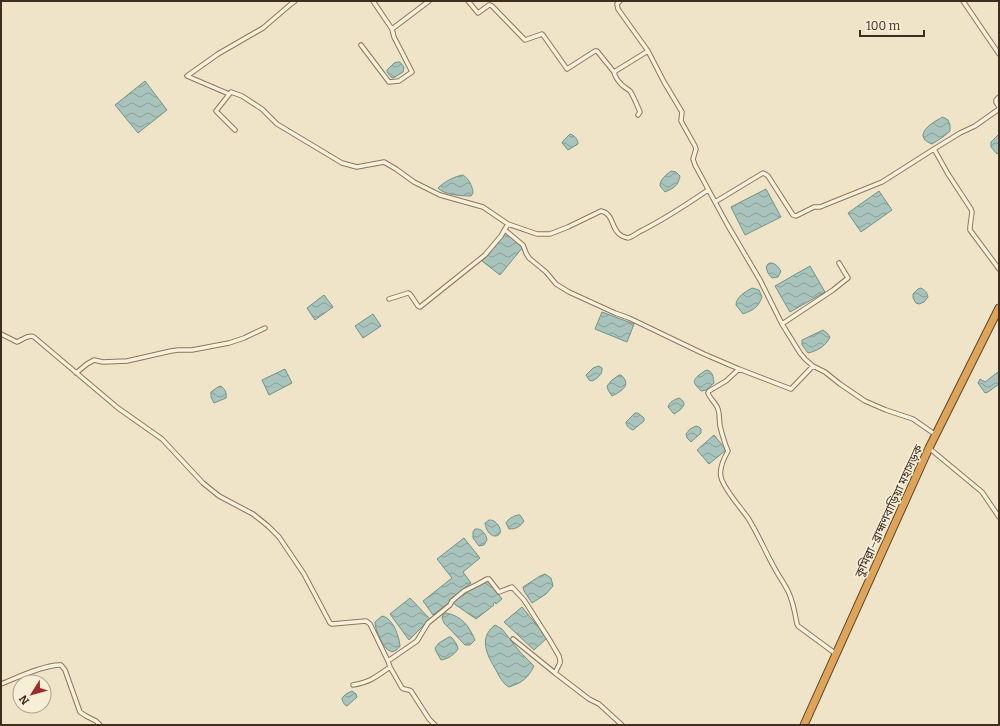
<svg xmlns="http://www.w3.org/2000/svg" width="1000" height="726" font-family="Bitter,'Noto Sans Bengali',serif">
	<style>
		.water { fill: url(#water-waves); stroke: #6f938a }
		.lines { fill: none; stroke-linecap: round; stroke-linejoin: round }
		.street-casing { stroke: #8d765c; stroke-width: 5.5 }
		.highway-casing { stroke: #5b4430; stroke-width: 9 }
		.street { stroke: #faf1dc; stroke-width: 3.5 }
		.highway { stroke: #e0a458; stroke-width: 7 }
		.labels { text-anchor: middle; stroke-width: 3.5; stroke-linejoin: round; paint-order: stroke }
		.street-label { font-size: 12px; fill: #3d2e20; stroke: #f7eed8 }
	</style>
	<defs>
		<pattern id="water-waves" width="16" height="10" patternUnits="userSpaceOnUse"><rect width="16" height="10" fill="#a9c4bc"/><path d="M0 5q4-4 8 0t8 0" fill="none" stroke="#8ba098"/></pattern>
	</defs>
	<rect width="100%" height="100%" fill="#f0e4c8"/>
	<path class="water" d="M398 62H400L404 67 403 72 395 77 392 78 387 72V70L394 63Z
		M145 81 167 110 138 133 115 105Z
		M943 117 948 120 950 125V131L943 137 932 144C911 136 932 122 943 117Z
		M570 134C574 135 578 139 578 144L568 150 562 143 563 141Z
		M999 134V152L997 154 991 147V142Z
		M671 171 676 172 680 176C678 186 674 188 665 192L660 186C660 179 666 175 671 171Z
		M463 175C469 179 473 187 473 193L471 196C462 196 444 195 438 188 444 182 455 176 463 175Z
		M766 189 781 217 745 235 731 207Z
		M879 191 892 210 861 232 848 213Z
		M505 232 523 247 500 275 482 261Z
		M770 263C776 263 778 267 781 271L778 277 772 278 768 273 766 267 768 264Z
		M810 266 825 292 790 312 775 286Z
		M752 288 759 290 762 297C758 308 753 310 743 314L736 305C736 297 745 292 752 288Z
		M921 288C925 290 927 292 928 297L924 302 919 304 916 303 913 298V294L918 289Z
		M324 295 333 307 315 320 307 308Z
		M602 312 634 324 627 342 595 329Z
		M373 314 381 326 363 338 355 326Z
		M823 330 827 333 830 337C826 346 817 351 808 353L802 345V340Z
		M599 366 602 368C603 374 597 379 592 381L589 380 586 375 593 368Z
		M285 369 292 383 269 395 262 380Z
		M707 370C713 372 713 376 714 383L706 390 701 391C696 385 690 382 699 375 702 373 704 371 707 370Z
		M998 372 999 373V384L988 392 985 393 978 383 980 379 985 382Z
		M619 375H621C632 385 622 391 612 396L608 390 607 386 612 380Z
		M221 386C225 389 227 393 226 398L214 403 211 397V392L218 387Z
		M679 398C682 400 684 401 684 405L680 410 674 414 668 407C669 402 674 400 679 398Z
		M635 413H638L644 418V421L633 430C630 429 626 426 626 422Z
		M696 426 699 427 701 429V433L691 442 687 438 686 434 690 429Z
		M714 435 726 450 709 464 697 450Z
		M518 515H520L524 521C520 527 516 529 509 529L506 523C508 519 513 516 518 515Z
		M489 520C493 520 495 521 498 525 507 537 488 543 485 523Z
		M475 529C482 528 486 534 487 540L484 545 479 546 473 538V532Z
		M464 538 480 558 463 572 471 583 449 600 450 602 433 615 423 601 452 578 437 559Z
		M545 574 551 578 553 586 546 594 532 603 524 591 523 587 540 576Z
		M488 580 502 599 496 604 495 602 493 604 494 605 476 619 453 603 464 593Z
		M410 598 430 619 409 640 390 614Z
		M522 607 547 638 534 650 504 622Z
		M446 613C462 616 469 626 475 640L470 645H465L444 623 442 618 443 615Z
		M382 616C393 618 399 636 400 646 398 649 394 653 390 651 383 649 375 629 375 622Z
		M495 625 502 629 520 652 534 666C528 678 522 683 509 687 503 684 499 676 496 670 487 655 478 638 495 625Z
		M449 637H451C455 641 457 644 458 649 454 655 448 659 441 660L436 651 435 648 439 643Z
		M352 691 356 694 357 697 347 706C344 705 342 701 342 698L346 694Z"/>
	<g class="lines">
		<g class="street-casing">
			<path id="street" d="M373 1 392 29 429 1
				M468 1 478 13 489 5H490L492 6 525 40 542 34 543 35 567 69 595 51H597L614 72 648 51
				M620 1 617 4 618 9 648 51 664 82 682 112 681 121 695 146 696 149 693 159 695 165 727 224 760 280 782 324 800 353 805 359 813 366 825 372 840 384 865 401 886 410 913 419 936 435
				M963 1 999 54
				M361 45 389 82 399 81 412 72 394 37 392 29
				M614 72C615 77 619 82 622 85 625 88 628 89 630 91 634 97 637 105 640 112L638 115
				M187 76 218 54 263 28 291 4 295 1
				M187 76 229 94
				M999 97 996 100V102L999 107
				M999 109 975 126 960 133 934 149 948 174 971 209 972 212 970 227V230L999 269
				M235 130 216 111 231 92 242 96 262 109 277 124 342 163 357 167 384 162 396 169 414 182 440 195 483 207 508 224 537 234H550L568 227 601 211C614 213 611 231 622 236 622 236 627 238 628 238 631 237 636 234 639 232 663 220 686 205 708 190
				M715 202 763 173 765 174 768 176 793 215 796 216 814 207H820L882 182 934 149
				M505 230 523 245 526 253 529 258 546 272 556 284 569 292 615 313 629 318 704 354 739 369
				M389 299 408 293 410 294 418 306 420 307 485 255 501 236 508 224
				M782 324 833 290 848 278 839 263
				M1 334 17 342C22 340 29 334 34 337L118 408 162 439 203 483 219 496 253 514 268 526 279 537 304 574 330 623 332 624 366 621 370 624 388 661
				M813 366 791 389 739 369 726 381 709 391 708 393C710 399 716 403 718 409 720 415 719 420 720 426 722 434 724 442 728 451 724 458 719 469 721 477 723 488 741 508 748 518 758 534 765 551 774 567 778 575 784 583 788 591 793 601 795 613 797 624L798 626 836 654
				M76 373 87 364 94 360 103 362 127 361 171 351 178 350H192L229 343 244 338 265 328
				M929 448 982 492 999 517
				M513 639 555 673 589 699 599 704 622 725
				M390 667 402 688C405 690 408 689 411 691L429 719 435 725
				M1 684C16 678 46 664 61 665L65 670 80 712 86 716 96 721 100 725
				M353 685C370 682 376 677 390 667L388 661 417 641 428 623 450 605 452 601 464 591 478 584 487 579H489L499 592 512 587 524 600 549 639 559 656 560 660V663L555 673"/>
		</g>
		<g class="highway-casing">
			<path id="highway" d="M804 725 929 448 999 308"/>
		</g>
		<use href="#street" class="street"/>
		<use href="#highway" class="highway"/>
	</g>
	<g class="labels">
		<g class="street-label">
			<text transform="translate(889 511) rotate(-65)" y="4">কুমিল্লা–ব্রাহ্মণবাড়িয়া মহাসড়ক</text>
		</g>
	</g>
	<rect width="1000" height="726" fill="none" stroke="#3d2e20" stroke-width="4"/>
	<g transform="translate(32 694) rotate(233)"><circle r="19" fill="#f7eed8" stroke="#ada18e"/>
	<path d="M0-3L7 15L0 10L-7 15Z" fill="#9e2a2b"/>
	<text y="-6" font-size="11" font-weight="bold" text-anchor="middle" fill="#3d2e20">N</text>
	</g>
	<path d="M860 30v6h64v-6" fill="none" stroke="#3d2e20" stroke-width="2"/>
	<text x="866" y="30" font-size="12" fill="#3d2e20" stroke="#f7eed8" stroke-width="3" paint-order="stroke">100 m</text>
</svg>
